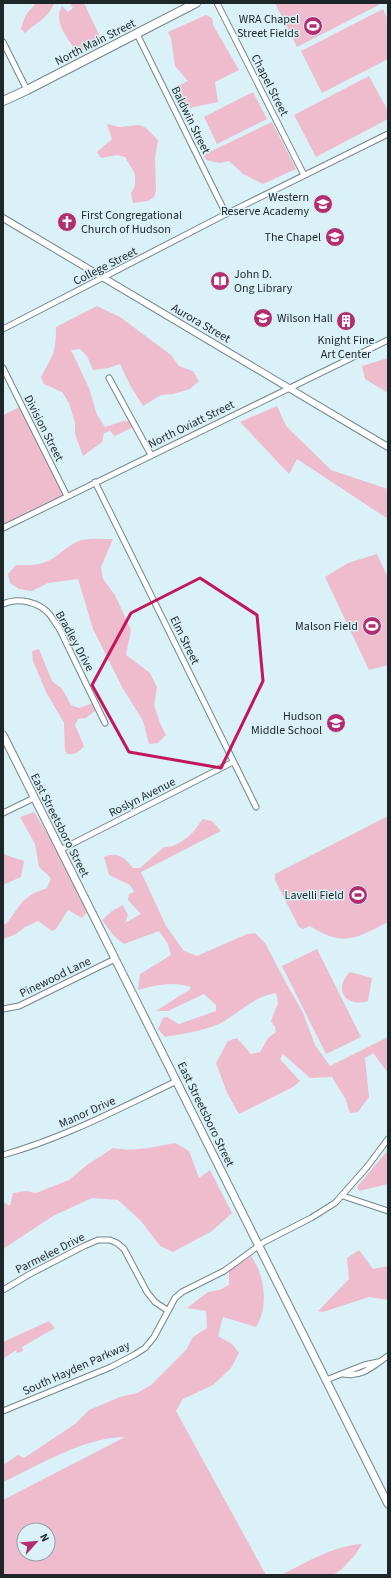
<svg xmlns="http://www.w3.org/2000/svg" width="391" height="1578" font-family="'Source Sans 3',sans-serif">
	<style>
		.green { fill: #efbcce; fill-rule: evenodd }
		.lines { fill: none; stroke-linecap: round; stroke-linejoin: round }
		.minor-casing { stroke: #71878c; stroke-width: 7 }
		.tertiary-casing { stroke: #71878c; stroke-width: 8 }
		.secondary-casing { stroke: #71878c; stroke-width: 9 }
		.primary-casing { stroke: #71878c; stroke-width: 10 }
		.minor { stroke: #fff; stroke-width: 5 }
		.tertiary { stroke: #fff; stroke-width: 6 }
		.secondary { stroke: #fff; stroke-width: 7 }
		.primary { stroke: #fff; stroke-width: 8 }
		.marked { fill: none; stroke: #c2185b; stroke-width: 3; stroke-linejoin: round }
		.labels { text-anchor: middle; stroke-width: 3; stroke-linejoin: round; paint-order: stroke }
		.poi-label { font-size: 12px; fill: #1d2628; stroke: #d9f1f7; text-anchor: end }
		.street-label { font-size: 12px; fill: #1d2628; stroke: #d9f1f7 }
	</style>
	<rect width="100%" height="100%" fill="#d9f1f7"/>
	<path class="green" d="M37 3 54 4C46 20 37 22 25 33L21 29C25 15 27 12 37 3Z
		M70 3H84L101 39C95 48 85 51 75 50 66 35 53 22 62 6L68 12 73 8Z
		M275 3H378L379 5 297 47Z
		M383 9 388 20V59L322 93 301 51Z
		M206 15 212 18 213 25 239 70 215 82 218 102 184 109 174 88 188 81 175 66 171 38 168 32Z
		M369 76 388 111V119L316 157 294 115Z
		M253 92 267 119 217 144 204 117Z
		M272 122 296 169 263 184 243 174 229 161 220 163 206 160 203 155Z
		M107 124 119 127 139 125 146 128 158 140 155 158 156 191 154 197 148 201 133 203 131 193 135 186V174L125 157 117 155 101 158 97 152 112 139Z
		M97 306 120 317 171 355 179 366 193 371 199 381 190 389 173 394 161 395 143 406 130 385 120 364 109 368 93 370 87 356 80 349 71 350 89 388 97 415 105 427 123 421H130L133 427 115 436 110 431 104 433 102 442 83 456 75 434V423L69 403 62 392 44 384 41 377C53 356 56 352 56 327Z
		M388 358V393L365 379 362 366Z
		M22 406 67 496 3 528V415Z
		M277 406 286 426 331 470 388 489V519L297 459 289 474 240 422Z
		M113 539 101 567 103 579 115 595 131 630 126 655 150 673 157 687 154 705 160 723 166 735 158 743 149 744 143 721 122 687 93 629 78 579 48 583 32 591 19 589 10 583 8 574 16 565C32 566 45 565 58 555 65 549 72 543 82 540 91 538 103 539 113 539Z
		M377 554 388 578V665L369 670 325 577 348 563Z
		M39 649 52 681 62 689 71 705 79 708 93 703 96 710 86 718 78 719 75 725 84 746C79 752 75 755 68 754L65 751 64 723 46 692 33 661 32 651Z
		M34 812 50 838 88 911 82 918 68 910 56 929 52 931 38 921 25 927 16 934 3 939V925L7 923 22 902 32 894 47 888 51 878 39 867 35 844 20 817Z
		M388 816V922C355 939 343 947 310 926L303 929 299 927 275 880V874Z
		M203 819 212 821 221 831 141 872 166 926 184 951 197 956 247 934 255 933 265 943 285 981 303 1013 315 1045 330 1066 388 1037V1073L373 1053 365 1058 369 1097 358 1112 350 1113 345 1098 332 1077 310 1078 283 1054 280 1059 300 1081 293 1087 239 1114 227 1093 216 1063 228 1041 237 1038 251 1054 260 1052 268 1038 276 1032 275 1027 271 1021 278 1003 276 993C254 996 238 1014 219 1024 202 1031 183 1034 165 1037L158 1029 163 1018 167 1017 179 1024 216 1011V1005L204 994 168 1011H156L189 990 191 987C173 981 156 985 138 990L140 974 171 955 168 944 159 931 124 944 114 936 102 920 112 911 123 905 128 915 125 923 141 914 128 900 129 894 134 892 130 885 109 875 104 857C118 851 124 858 133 868H140L164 847C173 848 184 841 191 834 196 830 198 824 203 819Z
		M3 852 6 855 24 861 21 877 3 885Z
		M317 949 361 1037 326 1054 282 966Z
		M350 972 372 978 368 1001C345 1008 333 989 350 972Z
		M175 1143 189 1151 199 1178 210 1170 232 1213 212 1231 173 1252 160 1246 141 1221 118 1200 92 1198 53 1216 3 1249V1202L10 1206 13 1193 26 1191 36 1193 69 1180 87 1165 113 1148C135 1152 154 1147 175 1143Z
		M388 1150V1184L359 1191 357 1187Z
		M359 1250 373 1269 388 1266V1300L369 1297 323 1312 318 1311 349 1279 347 1258Z
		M251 1256C265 1275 269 1307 256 1327L223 1317 218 1336 232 1344 239 1353 231 1368 213 1385 183 1399 176 1411 266 1575H3V1500L125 1437C84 1437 40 1465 3 1482V1465L18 1455 24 1458 75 1424 89 1410 120 1397 137 1393 151 1385 186 1350 193 1337 207 1328 206 1311 187 1308 208 1292 219 1290 229 1285V1271ZM24 1530H48V1554H24Z
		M49 1321 55 1328 22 1347 23 1351 17 1353 16 1350 3 1359V1342Z
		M362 1544 355 1555 342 1569 333 1575H281C307 1562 333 1546 362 1544Z"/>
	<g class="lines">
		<g class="minor-casing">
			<path id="minor" d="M217 3 304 175
				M137 34 226 214
				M3 42 27 90
				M3 329 226 214 388 134
				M3 368 67 496
				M109 378 151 455
				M95 482 256 807
				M3 528 388 340
				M3 604C18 597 40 602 50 615 53 619 56 624 59 628L105 723
				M3 813 34 798
				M60 850 233 762
				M3 1009 19 1006 115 959
				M3 1155C64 1138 120 1108 177 1081
				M343 1196 388 1211
				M3 1290 30 1274 84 1246 98 1240H110L117 1243 124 1249 147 1292 155 1302 167 1310
				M344 1374C362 1378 374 1365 388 1356
				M326 1380 364 1365 378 1362
				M3 1411 111 1367 134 1355 145 1348 154 1337 175 1298 182 1292 224 1271 264 1242 311 1218 335 1203 367 1167 388 1139"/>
		</g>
		<g class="tertiary-casing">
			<path id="tertiary" d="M3 218 388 447"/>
		</g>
		<g class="secondary-casing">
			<path id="secondary" d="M3 735 388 1504"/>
		</g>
		<g class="primary-casing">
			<path id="primary" d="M3 101 27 90 196 3"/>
		</g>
		<use href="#minor" class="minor"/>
		<use href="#tertiary" class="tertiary"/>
		<use href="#secondary" class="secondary"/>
		<use href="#primary" class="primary"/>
	</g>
	<path class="marked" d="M200 578 257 615 263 681 221 768 129 752 92 685 131 613Z"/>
	<defs>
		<g id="stadium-disc" transform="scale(1)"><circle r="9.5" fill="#b42d70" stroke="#d9f1f7"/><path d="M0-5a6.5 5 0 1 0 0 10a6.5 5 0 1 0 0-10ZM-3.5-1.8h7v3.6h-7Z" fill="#fff"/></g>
		<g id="university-disc" transform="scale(1)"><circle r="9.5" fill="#b42d70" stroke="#d9f1f7"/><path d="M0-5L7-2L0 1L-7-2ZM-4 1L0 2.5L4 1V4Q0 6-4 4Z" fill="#fff"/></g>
		<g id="church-disc" transform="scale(1)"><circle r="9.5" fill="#b42d70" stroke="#d9f1f7"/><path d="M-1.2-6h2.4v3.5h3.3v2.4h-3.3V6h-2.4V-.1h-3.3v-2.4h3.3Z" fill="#fff"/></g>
		<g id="school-disc" transform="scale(1)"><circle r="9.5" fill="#b42d70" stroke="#d9f1f7"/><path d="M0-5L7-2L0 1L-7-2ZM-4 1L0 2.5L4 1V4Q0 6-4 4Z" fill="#fff"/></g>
		<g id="library-disc" transform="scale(1)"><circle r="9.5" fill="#b42d70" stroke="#d9f1f7"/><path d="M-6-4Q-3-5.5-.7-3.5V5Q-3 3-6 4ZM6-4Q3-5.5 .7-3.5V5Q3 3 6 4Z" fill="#fff"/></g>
		<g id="building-disc" transform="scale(1)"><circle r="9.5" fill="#b42d70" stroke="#d9f1f7"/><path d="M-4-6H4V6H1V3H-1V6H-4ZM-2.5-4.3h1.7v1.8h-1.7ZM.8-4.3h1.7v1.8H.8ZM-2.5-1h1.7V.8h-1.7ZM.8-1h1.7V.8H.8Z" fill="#fff"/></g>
	</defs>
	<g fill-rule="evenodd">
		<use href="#stadium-disc" x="313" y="26"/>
		<use href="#university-disc" x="323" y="204"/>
		<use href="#church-disc" x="67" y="222"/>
		<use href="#school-disc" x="335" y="237"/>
		<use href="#library-disc" x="220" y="281"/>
		<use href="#school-disc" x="263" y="318"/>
		<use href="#building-disc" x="346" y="321"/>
		<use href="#stadium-disc" x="372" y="626"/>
		<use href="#school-disc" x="336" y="723"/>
		<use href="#stadium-disc" x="358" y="895"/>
	</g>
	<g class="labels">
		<g class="poi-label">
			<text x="299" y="23">WRA Chapel<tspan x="299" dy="14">Street Fields</tspan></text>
			<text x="309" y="201">Western<tspan x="309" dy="14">Reserve Academy</tspan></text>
			<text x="81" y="219" text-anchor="start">First Congregational<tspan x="81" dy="14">Church of Hudson</tspan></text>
			<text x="321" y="241">The Chapel</text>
			<text x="234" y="278" text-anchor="start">John D.<tspan x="234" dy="14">Ong Library</tspan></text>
			<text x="277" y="322" text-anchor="start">Wilson Hall</text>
			<text x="346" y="344" text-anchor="middle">Knight Fine<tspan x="346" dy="14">Art Center</tspan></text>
			<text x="358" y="630">Malson Field</text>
			<text x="322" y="720">Hudson<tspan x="322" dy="14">Middle School</tspan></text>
			<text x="344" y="899">Lavelli Field</text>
		</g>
		<g class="street-label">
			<text transform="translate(95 42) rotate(-27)" y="4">North Main Street</text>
			<text transform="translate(270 85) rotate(63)" y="4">Chapel Street</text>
			<text transform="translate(191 120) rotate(64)" y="4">Baldwin Street</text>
			<text transform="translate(105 266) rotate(-27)" y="4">College Street</text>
			<text transform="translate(201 323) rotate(30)" y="4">Aurora Street</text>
			<text transform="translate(191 424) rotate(-26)" y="4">North Oviatt Street</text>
			<text transform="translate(44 428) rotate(63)" y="4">Division Street</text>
			<text transform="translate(185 640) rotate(64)" y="4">Elm Street</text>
			<text transform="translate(75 641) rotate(61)" y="4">Bradley Drive</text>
			<text transform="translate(142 797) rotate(-27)" y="4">Roslyn Avenue</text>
			<text transform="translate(60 825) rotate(63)" y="4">East Streetsboro Street</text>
			<text transform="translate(55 977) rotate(-26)" y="4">Pinewood Lane</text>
			<text transform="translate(87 1112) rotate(-24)" y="4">Manor Drive</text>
			<text transform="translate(206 1114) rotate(64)" y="4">East Streetsboro Street</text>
			<text transform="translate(50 1253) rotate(-27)" y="4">Parmelee Drive</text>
			<text transform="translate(76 1368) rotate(-24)" y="4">South Hayden Parkway</text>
		</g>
	</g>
	<rect width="391" height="1578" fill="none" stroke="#1d2628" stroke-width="8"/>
	<g transform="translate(36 1542) rotate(63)"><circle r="19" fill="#d9f1f7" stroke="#8ea0a4"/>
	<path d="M0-3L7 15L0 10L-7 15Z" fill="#b42d70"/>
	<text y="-6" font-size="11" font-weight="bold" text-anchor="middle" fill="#1d2628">N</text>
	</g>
</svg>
